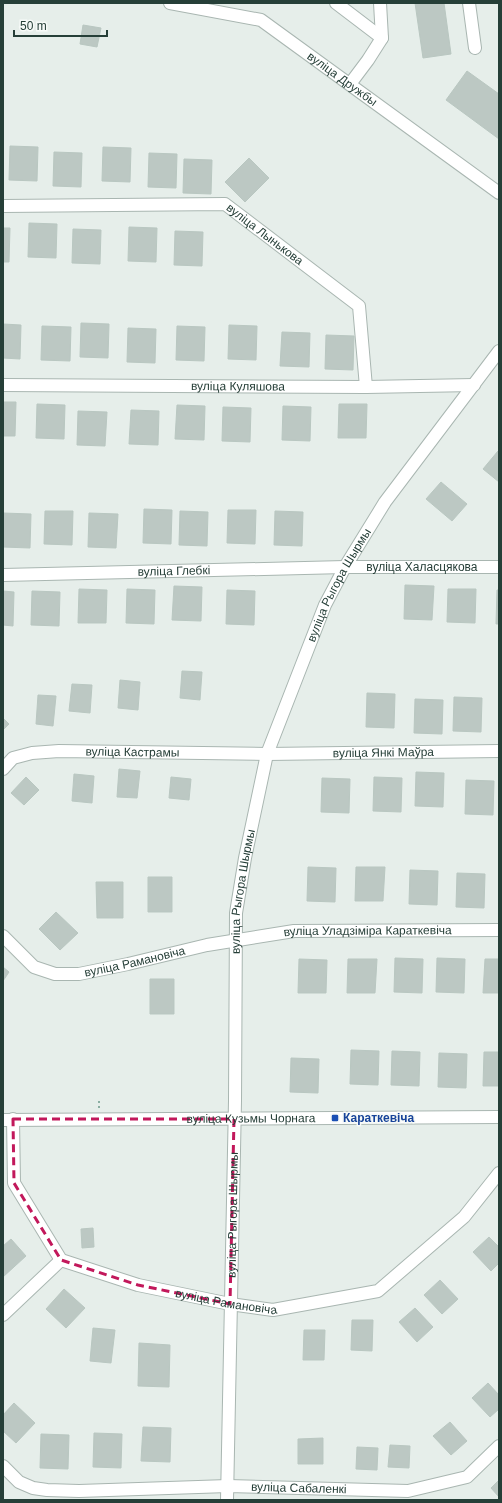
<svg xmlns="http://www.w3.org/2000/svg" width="502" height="1503" font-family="Arial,sans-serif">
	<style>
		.building { fill: #bcc8c3; stroke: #b9c7c1 }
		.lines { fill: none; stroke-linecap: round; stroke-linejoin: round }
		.minor-casing { stroke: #a9b6b1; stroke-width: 14 }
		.path { stroke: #8aaea2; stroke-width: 2; stroke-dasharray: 2 3; stroke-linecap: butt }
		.minor { stroke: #fff; stroke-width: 12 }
		.marked { fill: none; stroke: #c2185b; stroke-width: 3; stroke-dasharray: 8 5; stroke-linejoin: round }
		.transit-dot { fill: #1a4fb4; stroke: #f7faf8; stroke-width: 1.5 }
		.labels { text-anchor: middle; stroke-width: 3; stroke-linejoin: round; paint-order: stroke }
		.street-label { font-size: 12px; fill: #263f38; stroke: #f7faf8 }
		.transit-label { font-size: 12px; font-weight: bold; fill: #164399; stroke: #f7faf8; text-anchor: start }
	</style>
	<rect width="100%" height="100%" fill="#e6eeea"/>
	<path class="building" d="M415 3H444L451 54 423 58Z
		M83 25 101 28 97 47 80 44Z
		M467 71 499 94V139L446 100Z
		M10 146 38 147 37 181 9 180Z
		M103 147 131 148 130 182 102 181Z
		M54 152 82 153 81 187 53 186Z
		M149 153 177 154 176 188 148 187Z
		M249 158 269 178 245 202 225 182Z
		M184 159 212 160 211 194 183 193Z
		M29 223 57 224 56 258 28 257Z
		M129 227 157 228 156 262 128 261Z
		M3 228H10L9 262H3Z
		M73 229 101 230 100 264 72 263Z
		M175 231 203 232 202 266 174 265Z
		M81 323 109 324 108 358 80 357Z
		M3 324 21 325 20 359 3 358Z
		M229 325 257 326 256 360 228 359Z
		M42 326 71 327 70 361 41 360Z
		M177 326 205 327 204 361 176 360Z
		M128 328 156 329 155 363 127 362Z
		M282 332 310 333 309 367 280 366Z
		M326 335 354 336 353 370 325 369Z
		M3 402H16L15 436H3Z
		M37 404 65 405 64 439 36 438Z
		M339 404H367L366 438H338Z
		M177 405 205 406 204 440 175 439Z
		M283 406 311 407 310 441 282 440Z
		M223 407 251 408 250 442 222 441Z
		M131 410 159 411 158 445 129 444Z
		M78 411 107 412 105 446 77 445Z
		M498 451 499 452V482L483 469Z
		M441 482 467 504 452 521 426 499Z
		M144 509 172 510 171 544 143 543Z
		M228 510H256L255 544 227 543Z
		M45 511H73L72 545 44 544Z
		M180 511 208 512 207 546 179 545Z
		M275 511 303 512 302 546 274 545Z
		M3 513 31 514 30 548 3 547Z
		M89 513 118 514 116 548 88 547Z
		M405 585 434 586 432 620 404 619Z
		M174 586 202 587 201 621 172 620Z
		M79 589 107 590 106 623H78Z
		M127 589 155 590 154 624 126 623Z
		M448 589H476L475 623 447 622Z
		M227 590 255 591 254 625 226 624Z
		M497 590H499V624H496Z
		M3 591 14 592 13 626 3 625Z
		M32 591 60 592 59 626 31 625Z
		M182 671 202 672 200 700 180 698Z
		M120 680 140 682 138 710 118 708Z
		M72 684 92 685 90 713 69 711Z
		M367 693 395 694 394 728 366 727Z
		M38 695 56 696 53 726 36 724Z
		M454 697 482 698 481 732 453 731Z
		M415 699 443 700 442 734 414 733Z
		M3 718 9 724 3 730Z
		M119 769 140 771 137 798 117 797Z
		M416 772 444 773 443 807 415 806Z
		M74 774 94 776 92 803 72 801Z
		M26 777 39 790 24 805 11 793Z
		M171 777 191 779 189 800 169 798Z
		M374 777 402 778 401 812 373 811Z
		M322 778 350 779 349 813 321 812Z
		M466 780 494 781 493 815 465 814Z
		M308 867 336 868 335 902 307 901Z
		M356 867H385L383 901H355Z
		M410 870 438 871 437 905 409 904Z
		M457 873 485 874 484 908 456 907Z
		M148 877H172V912H148Z
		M96 882H123V918H97Z
		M56 912 78 933 60 950 39 929Z
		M395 958 423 959 422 993 394 992Z
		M437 958 465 959 464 993 436 992Z
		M299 959 327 960 326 993H298Z
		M348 959H377L375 993H347Z
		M485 959H499V993H483Z
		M3 967 9 972 3 981Z
		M150 979H174V1014H150Z
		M351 1050 379 1051 378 1085 350 1084Z
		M392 1051 420 1052 419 1086 391 1085Z
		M484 1052H499V1086H483Z
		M439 1053 467 1054 466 1088 438 1087Z
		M291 1058 319 1059 318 1093 290 1092Z
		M93 1228 94 1247 82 1248 81 1229Z
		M489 1237 499 1247V1263L491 1271 473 1252Z
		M11 1239 26 1256 3 1277V1246Z
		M440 1280 458 1299 442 1314 424 1295Z
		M64 1289 85 1308 66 1328 46 1309Z
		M415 1308 433 1327 417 1342 399 1322Z
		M352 1320H373L372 1351 351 1350Z
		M93 1328 115 1330 111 1363 90 1361Z
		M304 1330H325L324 1360H303Z
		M139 1343 170 1345 169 1387 138 1386Z
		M488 1383 499 1395V1409L490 1417 472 1398Z
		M14 1403 35 1423 16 1443 3 1431V1415Z
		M450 1422 467 1441 451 1455 433 1436Z
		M143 1427 171 1428 170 1462 141 1461Z
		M94 1433 122 1434 121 1468 93 1467Z
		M41 1434 69 1435 68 1469 40 1468Z
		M323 1438V1464H298V1439Z
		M390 1445 410 1446 409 1468 388 1467Z
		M357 1447 378 1448 377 1470 356 1469Z
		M499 1480V1497L491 1488Z"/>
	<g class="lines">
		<g class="minor-casing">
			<g id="minor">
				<path id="s1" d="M170 3 261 20 499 193"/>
				<path d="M336 3 382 38"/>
				<path d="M469 3 475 48"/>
				<path d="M350 84 368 60 382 38 380 3"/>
				<path id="s2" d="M3 206 225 204 359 306 366 387"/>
				<path id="s3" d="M3 385 366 387 474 385"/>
				<path id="s4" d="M3 575 345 567H499"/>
				<path id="s5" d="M3 769 13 758 32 753 59 751 267 754 499 751"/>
				<path id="s6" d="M3 936 34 967 55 974H79L128 964 207 945 294 931 499 930"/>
				<path id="s7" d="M13 1119 14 1183 61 1260 138 1285 230 1304 273 1310 378 1291 464 1217 499 1173"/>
				<path id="s8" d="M3 1120 499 1117"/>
				<path d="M3 1315 61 1260"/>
				<path id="s9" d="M3 1466 19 1482 33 1488 47 1490 79 1491 228 1486 408 1491 467 1477 499 1446"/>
				<path id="s10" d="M227 1500 235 1101 236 913 245 858 267 754 325 605 345 567 385 502 499 351"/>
			</g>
		</g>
		<path class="path" d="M99 1108V1101"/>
		<use href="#minor" class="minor"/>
	</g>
	<path class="marked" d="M13 1119H234L230 1304 138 1285 61 1260 14 1183Z"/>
	<rect class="transit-dot" x="331" y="1114" width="8" height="8" rx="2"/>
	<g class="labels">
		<g class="street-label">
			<text dy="4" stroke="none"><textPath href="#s1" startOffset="193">вуліца Дружбы</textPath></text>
			<text dy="4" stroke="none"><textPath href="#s2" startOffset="272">вуліца Лынькова</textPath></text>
			<text dy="4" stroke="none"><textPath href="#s3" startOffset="235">вуліца Куляшова</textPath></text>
			<text dy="4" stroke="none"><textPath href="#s4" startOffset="419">вуліца Халасцякова</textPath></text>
			<text dy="4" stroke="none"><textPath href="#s4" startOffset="171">вуліца Глебкі</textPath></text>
			<text dy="4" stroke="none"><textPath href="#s10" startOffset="933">вуліца Рыгора Шырмы</textPath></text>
			<text dy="4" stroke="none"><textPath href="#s5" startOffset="135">вуліца Кастрамы</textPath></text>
			<text dy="4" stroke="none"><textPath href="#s5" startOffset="386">вуліца Янкі Маўра</textPath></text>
			<text dy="4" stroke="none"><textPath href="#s10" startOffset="609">вуліца Рыгора Шырмы</textPath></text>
			<text dy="4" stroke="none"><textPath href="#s6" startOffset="383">вуліца Уладзіміра Караткевіча</textPath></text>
			<text dy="4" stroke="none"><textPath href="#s6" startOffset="147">вуліца Рамановіча</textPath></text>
			<text dy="4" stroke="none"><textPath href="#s8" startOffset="248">вуліца Кузьмы Чорнага</textPath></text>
			<text dy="4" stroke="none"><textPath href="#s10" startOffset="285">вуліца Рыгора Шырмы</textPath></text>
			<text dy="4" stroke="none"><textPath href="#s7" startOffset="325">вуліца Рамановіча</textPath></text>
			<text dy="4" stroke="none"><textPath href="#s9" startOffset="304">вуліца Сабаленкі</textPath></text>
		</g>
		<g class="transit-label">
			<text x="343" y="1122">Караткевіча</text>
		</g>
	</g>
	<rect width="502" height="1503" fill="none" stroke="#263f38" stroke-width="8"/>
	<path d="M14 30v6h93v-6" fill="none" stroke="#263f38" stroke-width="2"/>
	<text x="20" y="30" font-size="12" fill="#263f38" stroke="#f7faf8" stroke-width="3" paint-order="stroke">50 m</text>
</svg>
